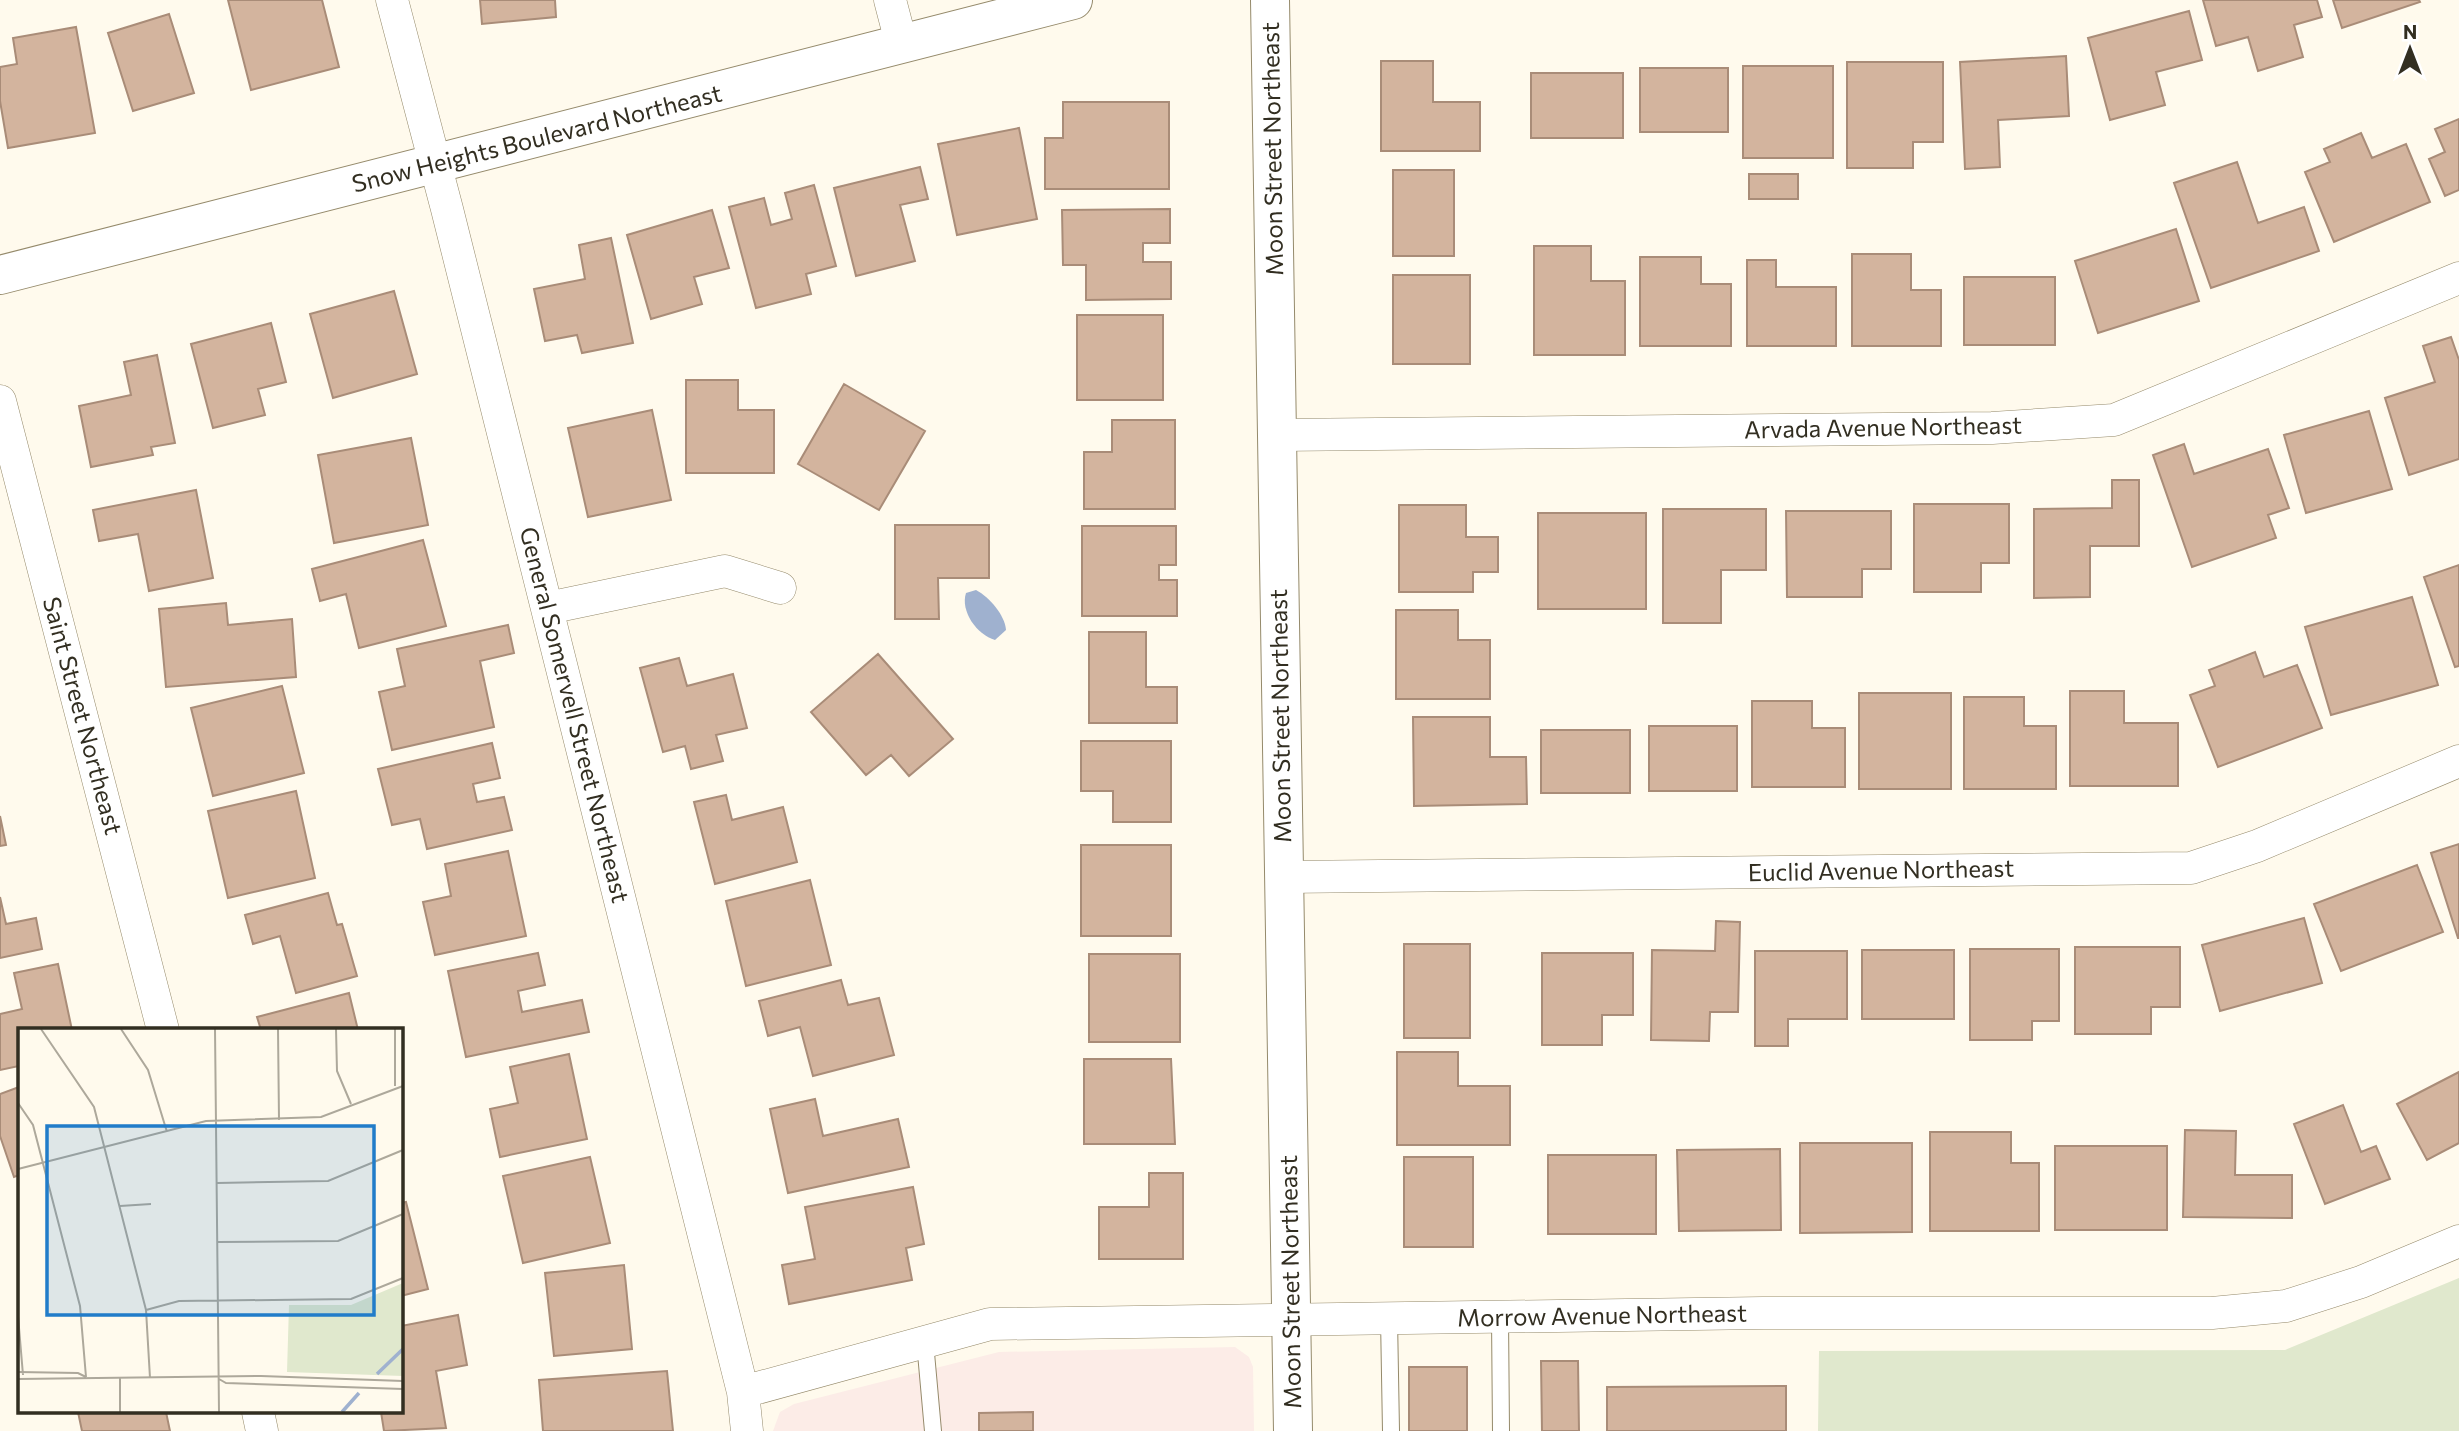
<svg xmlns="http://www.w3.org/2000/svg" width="2459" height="1431" font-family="Commissioner,sans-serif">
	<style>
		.commercial { fill: #fcece7 }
		.green { fill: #e0e8cd }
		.water { fill: #9fb1cf }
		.building { fill: #d3b49e; stroke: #a98c78; stroke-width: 2 }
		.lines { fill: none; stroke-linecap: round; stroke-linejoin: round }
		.lane-casing { stroke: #958a6b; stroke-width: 18 }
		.street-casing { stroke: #958a6b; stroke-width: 33 }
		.secondary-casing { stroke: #958a6b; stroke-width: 40 }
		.lane { stroke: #fff; stroke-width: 16 }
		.street { stroke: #fff; stroke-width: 32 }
		.secondary { stroke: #fff; stroke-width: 38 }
		.labels { text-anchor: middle; stroke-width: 5; stroke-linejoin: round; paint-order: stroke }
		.street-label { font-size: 24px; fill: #322e21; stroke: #fff }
		.inset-river { fill: none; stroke: #9fb1cf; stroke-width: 3.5 }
		.inset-road { fill: none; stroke: #ada89b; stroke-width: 2 }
		.view { fill: #217cc9; fill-opacity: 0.15; stroke: #217cc9; stroke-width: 3.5 }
		.inset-edge { fill: none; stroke: #322e21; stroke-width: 3.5 }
	</style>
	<rect width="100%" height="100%" fill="#fffaed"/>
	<path class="commercial" d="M1235 1347 1249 1357 1253 1367 1254 1431H773L780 1412 794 1404 999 1352Z"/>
	<path class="green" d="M2459 1278V1431H1818L1819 1351 2285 1350Z"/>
	<path class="water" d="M976 590C989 597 1005 615 1006 630L995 640C977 635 960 611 966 593Z"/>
	<path class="building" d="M228 0H322L339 67 251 90Z
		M480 0H555L556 17 482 24Z
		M2203 0H2317L2322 17 2294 25 2303 57 2258 71 2248 37 2216 46Z
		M2333 0H2419L2420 2 2342 28Z
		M2189 11 2202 60 2156 72 2165 105 2110 120 2088 38Z
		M169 14 194 93 133 111 108 33Z
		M76 27 95 133 8 148 0 101V67L17 64 13 38Z
		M2066 56 2069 116 1998 120 2000 167 1965 169 1960 62Z
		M1381 61H1433V102H1480V151H1381Z
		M1847 62H1943V142H1913V168H1847Z
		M1743 66H1833V158H1743Z
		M1640 68H1728V132H1640Z
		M1531 73H1623V138H1531Z
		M1063 102H1169V189H1045V138H1063Z
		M2459 119V190L2445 196 2429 159 2445 152 2435 129Z
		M1019 128 1037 219 957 235 938 144Z
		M2361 133 2372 158 2406 144 2430 202 2334 242 2305 172 2330 162 2324 149Z
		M2237 162 2258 223 2304 207 2319 251 2211 288 2174 183Z
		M920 167 928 199 900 205 915 261 856 276 834 188Z
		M1393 170H1454V256H1393Z
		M1749 174H1798V199H1749Z
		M814 185 836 266 806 274 811 294 756 308 729 207 764 198 771 225 792 219 785 193Z
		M1170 209V243H1143V262H1171V299L1086 300V265H1063L1062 210Z
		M712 210 729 268 694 277 702 304 651 319 627 235Z
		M2176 229 2199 301 2098 333 2075 261Z
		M611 238 633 343 582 353 577 335 545 341 534 289 585 279 579 245Z
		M1534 246H1591V281H1625V355H1534Z
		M1852 254H1911V290H1941V346H1852Z
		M1640 257H1701V284H1731V346H1640Z
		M1747 260H1776V287H1836V346H1747Z
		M1393 275H1470V364H1393Z
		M1964 277H2055V345H1964Z
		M394 291 417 374 333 398 310 314Z
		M1077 315H1163V400H1077Z
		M271 323 286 382 258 389 265 415 213 428 191 344Z
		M2451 337 2459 360V459L2409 475 2385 398 2435 382 2423 346Z
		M157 355 175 443 151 447 153 455 91 467 79 406 131 395 124 362Z
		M686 380H738V410H774V473H686Z
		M844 384 925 431 879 510 798 464Z
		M652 410 671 500 588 517 568 428Z
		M2369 411 2392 489 2306 513 2284 435Z
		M1112 420H1175V509H1084V452H1112Z
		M411 438 428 525 334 543 318 455Z
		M2184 444 2194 474 2268 449 2289 508 2268 515 2276 538 2192 567 2153 455Z
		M2112 480H2139V546H2090V597L2034 598V509L2112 508Z
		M196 490 213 578 149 591 138 534 99 541 93 510Z
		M1914 504H2009V563H1981V592H1914Z
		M1399 505H1466V537H1498V572H1473V592H1399Z
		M1663 509H1766V570H1721V623H1663Z
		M1786 511H1891V569H1862V597H1787Z
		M1538 513H1646V609H1538Z
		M895 525H989V578H938L939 619H895Z
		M1082 526H1176V565H1159V580H1177V616H1082Z
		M423 540 446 626 359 648 346 594 320 601 312 569Z
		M2459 565V666L2455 667 2424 577Z
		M2412 597 2438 685 2331 715 2305 627Z
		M226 603 228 625 292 619 296 677 166 687 159 609Z
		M1396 610H1458V640H1490V699H1396Z
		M508 625 514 653 480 661 494 727 392 750 379 692 405 686 397 649Z
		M1089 632H1146V687H1177V723H1089Z
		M2255 652 2264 677 2297 665 2322 728 2218 767 2190 695 2215 686 2209 670Z
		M878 654 953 739 909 776 891 755 866 775 811 712Z
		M679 658 687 686 733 674 747 728 716 735 723 761 691 769 685 746 663 752 640 668Z
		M282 686 304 773 213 796 191 708Z
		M2070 691H2124V723H2178V786H2070Z
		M1859 693H1951V789H1859Z
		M1964 697H2024V726H2056V789H1964Z
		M1752 701H1812V728H1845V787H1752Z
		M1413 717H1490V757H1526L1527 804 1414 806Z
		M1649 726H1737V791H1649Z
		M1541 730H1630V793H1541Z
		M1081 741H1171V822H1113V791H1081Z
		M492 743 500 778 473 784 477 802 504 797 512 830 427 849 420 819 392 825 378 769Z
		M296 791 315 878 228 898 208 811Z
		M726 795 732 820 783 807 797 862 715 884 694 802Z
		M0 816 6 845 0 846Z
		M2459 844V938H2458L2431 853Z
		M1081 845H1171V936H1081Z
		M508 851 526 936 435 955 423 902 451 896 445 864Z
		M2417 865 2443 932 2341 971 2314 904Z
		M810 880 831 965 746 986 726 901Z
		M328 893 337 925 342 924 357 976 296 993 280 936 253 944 245 915Z
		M0 897 6 924 36 918 42 949 0 958Z
		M2304 918 2322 983 2220 1011 2202 945Z
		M1716 921 1740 922 1738 1012H1710L1709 1041 1651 1040 1652 950 1715 951Z
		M1404 944H1470V1038H1404Z
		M2075 947H2180V1007H2151V1034H2075Z
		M1970 949H2059V1021H2032V1040H1970Z
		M1862 950H1954V1019H1862Z
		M1755 951H1847V1019H1788V1046H1755Z
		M538 953 545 985 518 991 522 1012 582 1000 589 1032 466 1057 448 971Z
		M1542 953H1633V1015H1602V1045H1542Z
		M1089 954H1180V1042H1089Z
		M58 964 72 1030H19V1066L0 1070V1014L22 1009 14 973Z
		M841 980 848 1005 879 998 894 1055 813 1076 800 1027 768 1036 759 1001Z
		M349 993 358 1030H261L257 1017Z
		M1397 1052H1458V1086H1510V1145H1397Z
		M569 1054 587 1139 500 1157 490 1109 518 1103 510 1067Z
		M1084 1059H1171L1175 1144H1084Z
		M2459 1072V1143L2427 1160 2397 1104Z
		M19 1087V1175L14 1177 0 1136V1094Z
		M815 1099 823 1136 898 1119 909 1167 788 1193 770 1109Z
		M2343 1105 2361 1152 2376 1146 2390 1179 2325 1204 2294 1124Z
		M2185 1130 2236 1131 2235 1175H2292V1218L2183 1217Z
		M1930 1132H2011V1163H2039V1231H1930Z
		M1800 1143H1912V1232L1800 1233Z
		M2055 1146H2167V1230H2055Z
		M1780 1149 1781 1230 1679 1231 1677 1150Z
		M1548 1155H1656V1234H1548Z
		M590 1157 610 1243 523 1263 503 1176Z
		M1404 1157H1473V1247H1404Z
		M1149 1173H1183V1259H1099V1207H1149Z
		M913 1187 924 1244 906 1248 912 1280 789 1304 782 1265 815 1259 805 1207Z
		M406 1202 428 1289 401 1296V1203Z
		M624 1265 632 1349 554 1356 545 1273Z
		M458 1315 467 1365 436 1371 446 1428 384 1431 381 1412H401V1326Z
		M1541 1361H1578L1579 1431H1542Z
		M1409 1367H1467V1431H1409Z
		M667 1371 673 1431H543L539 1380Z
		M1786 1386V1431H1607V1387Z
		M78 1412H166L170 1431H82Z
		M1033 1412V1431H979V1413Z"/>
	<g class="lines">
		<g class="lane-casing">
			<path id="lane" d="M1500 1317 1501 1431
				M1389 1318 1391 1431
				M925 1342 933 1431"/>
		</g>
		<g class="street-casing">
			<path id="street" d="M392 0 447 209 743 1392 747 1431
				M890 0 902 46
				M0 401 163 1030
				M1278 435 1992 428 2114 420 2459 278
				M548 608 725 571 780 588
				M1283 877 2191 868 2257 846 2459 761
				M743 1392 990 1324 1763 1313H2212L2286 1306 2361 1282 2459 1241
				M258 1412 262 1431"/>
		</g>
		<g class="secondary-casing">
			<path id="secondary" d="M1270 0 1293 1431
				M0 275 1073 0"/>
		</g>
		<use href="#lane" class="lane"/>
		<use href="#street" class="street"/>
		<use href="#secondary" class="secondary"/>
	</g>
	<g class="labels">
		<g class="street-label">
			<text transform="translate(537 139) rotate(-14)" y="8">Snow Heights Boulevard Northeast</text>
			<text transform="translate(1273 149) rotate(-91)" y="8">Moon Street Northeast</text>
			<text transform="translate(1883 428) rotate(-1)" y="8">Arvada Avenue Northeast</text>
			<text transform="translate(574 715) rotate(76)" y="8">General Somervell Street Northeast</text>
			<text transform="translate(82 716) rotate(75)" y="8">Saint Street Northeast</text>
			<text transform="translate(1281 716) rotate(-91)" y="8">Moon Street Northeast</text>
			<text transform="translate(1881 871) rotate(-1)" y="8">Euclid Avenue Northeast</text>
			<text transform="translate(1291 1282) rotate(-91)" y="8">Moon Street Northeast</text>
			<text transform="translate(1602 1316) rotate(-1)" y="8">Morrow Avenue Northeast</text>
		</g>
	</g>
	<g transform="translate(18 1028)">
		<rect width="385" height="385" fill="#fffaed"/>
		<path d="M385 255V348L269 344 271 277H333Z" fill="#e0e8cd"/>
		<path class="inset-river" d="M359 346 385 321M324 384 341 365"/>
		<path class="inset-road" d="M23 1 76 79 128 282 132 350M103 1 130 42 149 104M197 1 201 384M260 1 261 92M318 1 319 43 333 76M377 1V58M0 75 15 97 62 278 68 349M0 141 188 93 303 89 385 58M199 155 310 153 385 122M102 178 133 176M200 214 320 213 385 186M128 282 161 273 333 271 385 250M0 288 5 347M0 344 60 345 68 349M0 351 243 348 385 353M201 351 208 355 385 361M102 384V350"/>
		<path class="view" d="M29 98H356V287H29Z"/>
		<rect width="385" height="385" class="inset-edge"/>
	</g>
	<g transform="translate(2410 49)" stroke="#ffffff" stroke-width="5" paint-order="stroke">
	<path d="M0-5L12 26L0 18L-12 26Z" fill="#322e21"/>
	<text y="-10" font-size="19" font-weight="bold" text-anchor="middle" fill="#322e21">N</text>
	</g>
</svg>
